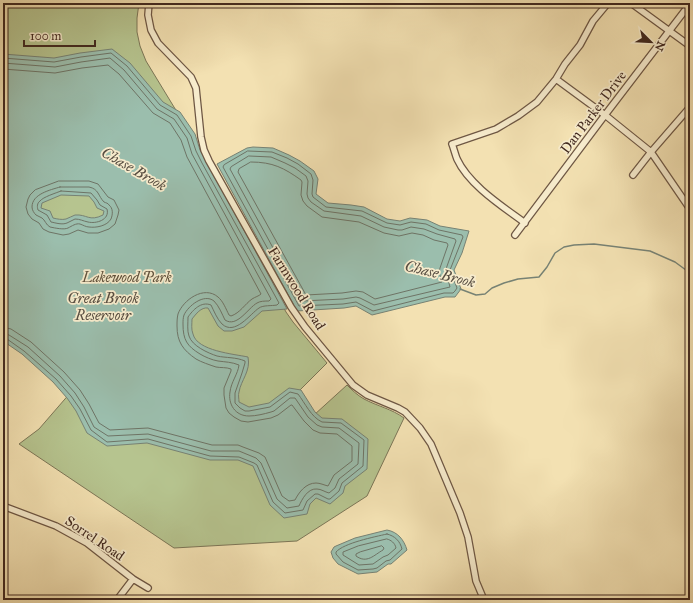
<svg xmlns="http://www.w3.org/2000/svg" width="693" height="603" font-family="'IM FELL Great Primer',serif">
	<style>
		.green { fill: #b6c48f; stroke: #7c7657 }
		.water { fill: #9bbead; stroke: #778274; fill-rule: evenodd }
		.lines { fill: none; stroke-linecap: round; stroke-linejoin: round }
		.shore { stroke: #6e7466; stroke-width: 1 }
		.stream { stroke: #778274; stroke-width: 1.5 }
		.minor-casing { stroke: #6e5744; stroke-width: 8 }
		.minor { stroke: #f7eccd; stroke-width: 5.5 }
		.labels { text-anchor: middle; stroke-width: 3.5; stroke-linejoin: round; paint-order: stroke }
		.street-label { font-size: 14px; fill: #42291f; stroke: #f7eccd }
		.park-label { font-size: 14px; font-style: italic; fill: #5f503b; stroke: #f7eccd }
		.water-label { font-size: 15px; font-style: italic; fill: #584e42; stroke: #f7eccd }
	</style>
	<rect width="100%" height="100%" fill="#f3e1b2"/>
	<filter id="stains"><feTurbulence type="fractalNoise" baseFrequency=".005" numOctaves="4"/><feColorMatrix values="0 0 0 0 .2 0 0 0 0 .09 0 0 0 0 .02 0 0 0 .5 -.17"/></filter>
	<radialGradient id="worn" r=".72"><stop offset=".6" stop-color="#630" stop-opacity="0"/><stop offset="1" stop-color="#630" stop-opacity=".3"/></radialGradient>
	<path class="green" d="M3 3H139L137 18V32L140 46 146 61 191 135 286 312 293 322 327 363 276 414 303 425 347 385C352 390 357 395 364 399 377 406 392 409 404 418L367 496 297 541 174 548 19 444 39 429 71 392 3 335Z"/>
	<path class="water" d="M112 49 130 63 163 102 180 112 195 134 200 150 206 161 287 309 262 311 244 327 232 331H224L218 326 208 308C201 307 196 314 192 319 192 324 191 329 193 334 197 351 234 354 248 357 251 371 241 380 239 392 238 395 239 399 239 402L249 407 269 403 289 388 301 390 315 412 322 418 342 419 368 439 367 469 345 486 343 493 330 504 316 498 310 504 307 514 284 518 270 505 253 466 238 460H210L147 443 107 446 87 433 76 411 67 398 53 382 22 354 3 341V54L54 58 80 53ZM61 195 89 196 94 202 97 208 104 211 103 215C89 222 87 214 75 215 72 216 69 218 66 219 62 220 57 219 53 218L50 211 41 208 42 203Z
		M253 147 273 148 289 155 300 161 314 171 318 179 316 194 328 203 351 205 364 207 387 219 400 221 410 218 427 220 440 226 469 231 462 253 454 270 461 289 455 297H445L372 315 356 306 344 308 297 311 217 164 247 148Z
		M387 530C398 532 404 540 407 550L391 564H388L377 572 358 574 338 564 333 558 331 552 334 547 336 546 355 538Z"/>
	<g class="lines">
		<path class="shore" d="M3 58 54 62 81 57 111 53 127 66 160 105 177 115 191 136 196 151 202 163 279 303 277 305C272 306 263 305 259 308 250 314 235 336 222 324 217 319 214 311 211 305 201 301 193 310 188 317 188 323 187 331 189 336 192 346 208 353 217 356 226 358 236 357 245 361V363L242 373 235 393V403L240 408 245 411H249L270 407 290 392 298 394C305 403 311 417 322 422L341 423 364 440 363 466 342 483 339 491 330 499H328L318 494H315L307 501 303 510 285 513 273 502 257 465 254 463 239 457 210 456 148 439 107 442 91 430 80 409 71 396 56 379 24 351 7 339 3 338
			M3 63 55 67 81 62 110 58 124 70 157 109 174 119 187 138 192 154 271 299 269 301C265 301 260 301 257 303 248 308 237 328 225 320 222 314 219 306 214 301 204 293 188 306 184 315 183 318 183 321 183 324 183 340 187 346 200 354 205 357 212 360 218 361 225 362 232 362 239 365 238 374 231 382 230 392 228 404 235 416 249 416 256 416 264 414 271 412L274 411 290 398H295L308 417 317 425 322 427 339 428 359 443 358 464 339 479 335 488 329 493C325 492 321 489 317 489 308 488 302 499 299 506L287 508 277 499 261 463 256 458 239 451H211L148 434 108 436 94 427 84 407 75 393 60 376 28 347 9 335 3 333
			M3 69 55 73 82 68 108 65 119 74 153 113 170 123 181 140 187 157 261 294C259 296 255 297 252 299 245 304 240 313 231 316L229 315C226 309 223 301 218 297 204 285 183 300 178 314 177 318 177 322 177 326 177 342 183 350 196 359 201 362 210 365 216 367 221 368 226 367 231 369V371L224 388V395L226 408 229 413 234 417 241 421 248 422 271 418 278 415 291 405H292L304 421 313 430 320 433 337 434 352 446V461L334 475 328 486C324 485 320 483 316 483 306 483 299 492 295 500L289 501 282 496 265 457 259 453 243 447 238 445H212L148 428 110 430 99 423 89 404 80 390 64 372 31 342 11 329 3 327
			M248 151 272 152 287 158 298 164 311 174 313 180 312 194 313 197 326 207 362 211 387 223 400 225 411 222 426 224 439 230 462 235 463 237 450 270 457 288 455 291 453 293H444L373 311 356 302 343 304 299 306 223 167 224 165Z
			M249 156 271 157 285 163 295 168 306 176 308 181 307 194 308 198 311 202 324 211 361 216 384 227 398 230H402L411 227 424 229 437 234 455 239 456 241 446 269V272L450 287 374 305 360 298 356 297 343 299 302 301 230 169 231 167Z
			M251 162C273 162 284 168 301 180L302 182 301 195 303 201 307 206 322 217 359 222 384 233 399 236 412 233 423 235 434 240 447 243 448 245 440 268 439 272 442 282 375 299 363 292 356 291 342 293 306 295 238 172 239 169Z
			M59 181H89L98 184 108 197 114 200 119 210 118 215 115 224 109 229 98 233H88L78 230 69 234 63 235 49 232 43 229 39 223 32 219 28 214 26 207 28 199 30 195 35 190Z
			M60 187H89C99 189 98 196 104 202 106 203 108 203 109 205 113 208 113 214 111 219 107 226 96 228 89 227 86 227 83 225 80 224 76 223 72 226 68 228 64 230 55 228 50 227 46 225 45 220 42 218 40 217 38 216 36 215 34 213 32 210 32 207 32 194 50 190 60 187Z
			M61 191 91 193 97 200 100 205 107 209C110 220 96 224 88 222 83 221 80 219 75 219 72 220 70 222 67 223 62 225 56 223 51 222L47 215 38 210C37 207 37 203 40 201 43 197 56 193 61 191Z
			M387 534C395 536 400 541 402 549L390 560 386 561 377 568 373 569 358 570 343 562 336 554V552C344 543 374 537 387 534Z
			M387 539C391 540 395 543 396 548L388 555 383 557 373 564 359 565 343 555V552L358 546Z
			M382 546 384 548 383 550C374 555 367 564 356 556V554L360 552Z"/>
		<path class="stream" d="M460 289 476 295 485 294 492 288 504 283 518 279 539 277 547 267 555 253 564 247 574 245 594 244 650 251 675 262 690 273"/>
		<g class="minor-casing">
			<path id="minor" d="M149 3 148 15 151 30 158 43 191 77 196 88 201 137 204 150 209 161 291 307 305 327 353 385 367 395 398 408 405 412 420 428 431 444 460 513 468 537 476 581 484 600
				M631 3 690 46
				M556 79 605 115 651 152 690 209
				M633 175 651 152 690 107
				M525 223C502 206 469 185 457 159 455 154 454 149 452 144L496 129 518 116 537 102 556 79 565 64 580 45 593 21 608 3
				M515 235 605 115 686 9 690 3
				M3 506 56 526 87 543 133 579 148 588
				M117 600 133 579"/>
		</g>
		<use href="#minor" class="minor"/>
	</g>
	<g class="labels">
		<g class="street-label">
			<text transform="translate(593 112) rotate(-53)" y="5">Dan Parker Drive</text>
			<text transform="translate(297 288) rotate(58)" y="5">Farmwood Road</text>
			<text transform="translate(95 538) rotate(34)" y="5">Sorrel Road</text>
		</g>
		<g class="park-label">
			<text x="127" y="282">Lakewood Park</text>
		</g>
		<g class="water-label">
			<text transform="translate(134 169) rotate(30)" y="5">Chase Brook</text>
			<text transform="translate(440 274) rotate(14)" y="5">Chase Brook</text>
			<text x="103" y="303">Great Brook<tspan x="103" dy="17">Reservoir</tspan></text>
		</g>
	</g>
	<rect width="693" height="603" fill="none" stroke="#f3e1b2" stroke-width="16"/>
	<rect x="4" y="4" width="685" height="595" fill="none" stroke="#42291f" stroke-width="2"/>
	<rect x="8" y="8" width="677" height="587" fill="none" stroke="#42291f"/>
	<g transform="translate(651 42) rotate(114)" stroke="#f7eccd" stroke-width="3" paint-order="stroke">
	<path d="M0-3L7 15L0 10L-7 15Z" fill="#42291f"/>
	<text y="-6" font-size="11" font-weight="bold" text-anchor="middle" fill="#42291f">N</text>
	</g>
	<path d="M24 40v6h71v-6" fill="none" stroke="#42291f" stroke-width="2"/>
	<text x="30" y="40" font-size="12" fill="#42291f" stroke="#f7eccd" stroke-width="3" paint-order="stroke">100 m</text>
	<rect width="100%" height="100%" filter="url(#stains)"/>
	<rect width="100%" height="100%" fill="url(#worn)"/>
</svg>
